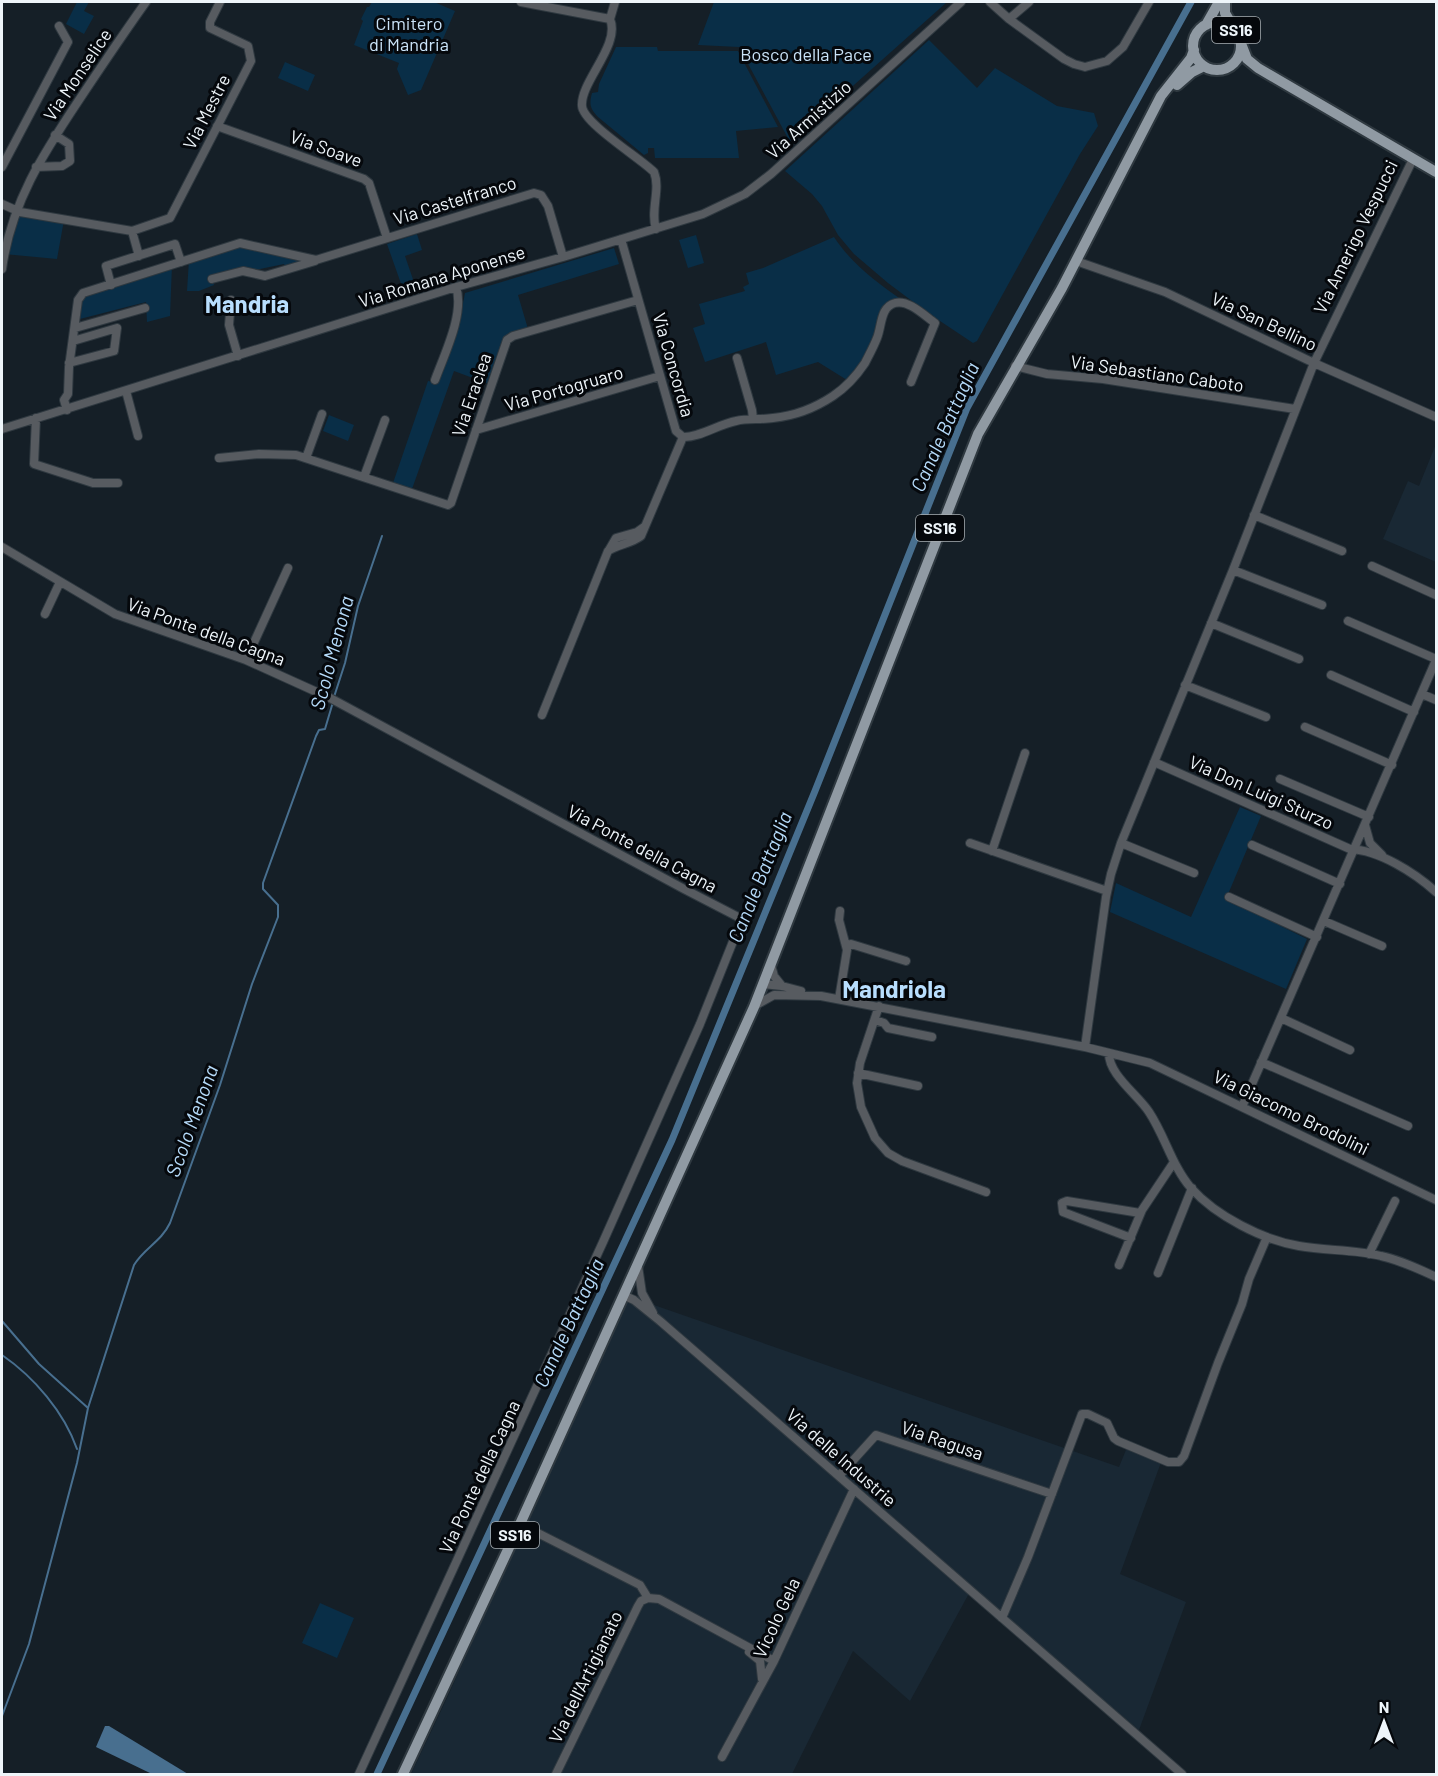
<svg xmlns="http://www.w3.org/2000/svg" width="1438" height="1776" font-family="Barlow,sans-serif">
	<style>
		.built { fill: #192834 }
		.green { fill: #092e47 }
		.water { fill: #486f8f }
		.lines { fill: none; stroke-linecap: round; stroke-linejoin: round }
		.stream { stroke: #486f8f; stroke-width: 2 }
		.canal { stroke: #486f8f; stroke-width: 7 }
		.minor-casing { stroke: #2f3940; stroke-width: 10 }
		.major-casing { stroke: #2f3940; stroke-width: 14 }
		.minor { stroke: #575b60; stroke-width: 8 }
		.major { stroke: #909aa3; stroke-width: 10 }
		.labels { text-anchor: middle; stroke-width: 6; stroke-linejoin: round; paint-order: stroke }
		.shield { fill: #05080c; stroke: #a8aeb3; stroke-width: 1.5 }
		.shield-label { font-size: 16px; font-weight: bold; fill: #eef5fa }
		.park-label { font-size: 18px; fill: #cae3f8; stroke: #05080c }
		.street-label { font-size: 18px; fill: #eef5fa; stroke: #05080c }
		.water-label { font-size: 20px; font-style: italic; fill: #b5daf9; stroke: #05080c }
		.district-label { font-size: 24px; font-weight: bold; fill: #b8defe; stroke: #05080c }
	</style>
	<rect width="100%" height="100%" fill="#151f27"/>
	<path class="built" d="M1436 444V562L1383 539 1408 481 1419 486Z
		M628 1296 1119 1467 1128 1445 1163 1457 1120 1574 1186 1602 1139 1730 972 1588 910 1701 853 1651 792 1774H411L447 1698Z"/>
	<path class="green" d="M77 2H89L84 11 94 16 84 34 66 24Z
		M372 2H415L419 3 420 2H434L455 11 421 90 408 95 397 69 399 63 354 45 363 21 361 19 367 7H369Z
		M714 2H947L790 142 739 47 698 45Z
		M929 40 977 88 995 68 1057 106 1094 113 1098 126 1080 154 977 341 973 343 928 313 888 283 854 254 838 235 822 206 812 194 785 171Z
		M616 47H657L658 51H738L778 127 736 131 739 158H655L654 148H648V153L644 155 598 117C590 109 589 104 592 93L598 92 599 84Z
		M285 62 315 75 308 91 278 78Z
		M16 210 64 220 57 259 4 254Z
		M417 234 422 250 405 256 417 291 405 295 387 244Z
		M696 235 704 263 688 268 679 240Z
		M834 237C851 263 876 282 902 300L893 301 865 358 847 380 818 362 776 375 766 342 705 362 693 328 705 324 699 304 745 291 743 287 749 284 746 273 763 268Z
		M240 243 316 260 286 270 284 264 212 279 214 285 199 291H187L189 260Z
		M614 248 619 264 518 295 528 329 511 334 489 384 454 371 412 489 393 483 428 381 438 383 460 319 465 293Z
		M172 265 170 316 147 322 146 302 76 320 83 293Z
		M329 415 354 425 348 441 323 431Z
		M1240 807 1261 816 1226 899 1307 939 1286 989 1110 912 1116 883 1191 917Z
		M320 1603 354 1618 337 1658 302 1643Z"/>
	<path class="water" d="M105 1726H109L188 1774H152L96 1747Z"/>
	<g class="lines">
		<path class="stream" d="M334 697 345 663 358 606 382 536
			M2 1321 39 1364 88 1408
			M2 1355C34 1377 64 1412 77 1449
			M2 1716 29 1644 77 1463 88 1408 134 1265C144 1248 161 1242 170 1223L220 1085 252 984 278 917V905L263 889V883L316 736 319 730 325 729 333 702"/>
		<path class="canal" d="M377 1774 672 1140 815 791 967 408 1191 2"/>
		<g class="minor-casing">
			<path id="minor" d="M521 2 610 19
				M990 2 1009 19 1064 59 1074 64 1085 67 1107 61 1123 47 1149 2
				M610 19C621 45 580 82 582 106 583 123 640 158 654 172 661 189 650 210 656 229
				M610 19 615 2
				M1009 19 1029 2
				M217 126 364 179 369 183 387 238
				M2 167 68 42 59 26
				M36 167 62 166 70 161 69 144 55 135
				M2 204 20 212 132 231 170 218 251 61 248 46 210 28V22L220 2
				M132 231 139 256
				M621 239 676 431 683 437
				M1076 261 1165 292 1314 363 1436 417
				M2 269C11 203 43 154 79 100 101 67 123 34 146 2
				M212 279 243 271 265 276 315 261
				M111 285 106 266 175 244 181 262
				M231 300 229 325 238 356
				M75 328 145 308
				M737 358 752 410 753 419
				M69 363 114 351 117 328 73 341
				M1015 366 1047 374 1103 379 1295 409
				M435 380C444 355 465 313 456 287
				M126 391 138 436
				M67 410 64 400 68 394 69 367 78 300 83 293 240 243 316 260 534 193 541 195 548 206 563 257
				M36 418 34 464 93 483H118
				M2 429 456 287 563 257 703 214 745 194 771 174 961 2
				M476 430 660 376
				M683 437C699 438 719 424 736 421 748 418 760 420 773 418 793 416 815 408 833 396 845 388 857 375 865 363 869 355 874 346 877 338 882 326 880 307 895 303 908 299 925 316 935 323L911 382
				M219 458 259 454 296 455 448 505 451 503 507 340 513 336 638 300
				M306 458 322 414
				M364 477 385 420
				M1254 515 1342 551
				M2 547 115 614 246 660 330 698 684 889 742 919 700 1024 603 1242 359 1774
				M609 550 616 538 637 532 644 527
				M1372 566 1436 595
				M1233 570 1322 605
				M45 614 60 582
				M1348 621 1436 659
				M1211 623 1299 659
				M246 660 288 568
				M1331 675 1414 712
				M1185 685 1266 717
				M1422 694 1436 700
				M542 715 608 551C618 544 631 544 641 536L683 437
				M1305 727 1392 765
				M1154 762 1350 849C1379 850 1415 873 1436 892
				M1280 779 1369 817
				M1365 825 1370 843 1382 855
				M970 843 1107 891
				M1121 843 1194 873
				M1252 845 1340 884
				M992 851 1025 753
				M1229 897 1317 937
				M1324 921 1382 946
				M846 946 851 944 906 961
				M771 965 774 976 782 986
				M763 984 782 986 801 991
				M839 999 847 950 839 920 840 911
				M756 1005 774 995 821 996 1085 1047 1150 1063 1436 1200
				M879 1006 860 1063 857 1083 861 1107 875 1138 888 1153 902 1161 986 1192
				M1281 1018 1350 1050
				M875 1020 884 1023 888 1028 932 1037
				M1085 1047 1106 897 1111 874 1121 843 1233 570 1314 363 1413 159
				M1109 1053C1108 1074 1138 1095 1149 1112 1165 1136 1172 1166 1191 1188 1216 1216 1263 1240 1299 1246 1326 1251 1354 1249 1381 1256 1400 1260 1419 1269 1436 1277
				M1261 1062 1408 1126
				M858 1073 918 1086
				M1242 1107 1436 660
				M1131 1238 1063 1212 1062 1203 1067 1201 1140 1213
				M1369 1254 1395 1201
				M1119 1265 1142 1210 1174 1162
				M638 1266 642 1293 653 1313
				M1158 1273 1192 1188
				M623 1295 634 1300 660 1321 1182 1774
				M839 1476 876 1435 1052 1494
				M520 1524 640 1585 648 1598
				M648 1598 659 1599 774 1661
				M1002 1618 1028 1557 1082 1414H1088L1107 1423 1114 1438 1118 1441 1168 1462H1179L1184 1456 1218 1363 1242 1304 1249 1279 1267 1237
				M749 1652 760 1661 762 1679
				M722 1757 774 1661 854 1489
				M556 1774 638 1606 641 1601 648 1598"/>
		</g>
		<g class="major-casing">
			<path id="major" d="M1225 2V13L1234 28
				M1193 46a24 24 0 1 1 48 0a24 24 0 1 1-48 0Z
				M1206 25 1219 2
				M1242 46 1247 59 1258 68 1436 172
				M1177 85 1192 72 1204 66
				M403 1774 520 1524 754 1007 978 434 1062 288 1161 96 1191 58 1194 50"/>
		</g>
		<use href="#minor" class="minor"/>
		<use href="#major" class="major"/>
	</g>
	<g class="labels">
		<g class="shield">
			<rect x="1212" y="17" width="48" height="26" rx="4.5"/>
			<rect x="916" y="515" width="48" height="26" rx="4.5"/>
			<rect x="491" y="1522" width="48" height="26" rx="4.5"/>
		</g>
		<g class="shield-label">
			<text x="1236" y="36">SS16</text>
			<text x="940" y="534">SS16</text>
			<text x="515" y="1541">SS16</text>
		</g>
		<g class="park-label">
			<text x="409" y="30">Cimitero<tspan x="409" dy="21">di Mandria</tspan></text>
			<text x="806" y="61">Bosco della Pace</text>
		</g>
		<g class="street-label">
			<text transform="translate(78 75) rotate(-56)" y="6">Via Monselice</text>
			<text transform="translate(207 112) rotate(-63)" y="6">Via Mestre</text>
			<text transform="translate(809 120) rotate(-42)" y="6">Via Armistizio</text>
			<text transform="translate(326 149) rotate(20)" y="6">Via Soave</text>
			<text transform="translate(455 201) rotate(-17)" y="6">Via Castelfranco</text>
			<text transform="translate(1356 237) rotate(-64)" y="6">Via Amerigo Vespucci</text>
			<text transform="translate(442 277) rotate(-17)" y="6">Via Romana Aponense</text>
			<text transform="translate(1264 322) rotate(25)" y="6">Via San Bellino</text>
			<text transform="translate(673 365) rotate(74)" y="6">Via Concordia</text>
			<text transform="translate(1157 374) rotate(8)" y="6">Via Sebastiano Caboto</text>
			<text transform="translate(564 389) rotate(-16)" y="6">Via Portogruaro</text>
			<text transform="translate(472 395) rotate(-71)" y="6">Via Eraclea</text>
			<text transform="translate(206 632) rotate(20)" y="6">Via Ponte della Cagna</text>
			<text transform="translate(1261 793) rotate(24)" y="6">Via Don Luigi Sturzo</text>
			<text transform="translate(642 849) rotate(28)" y="6">Via Ponte della Cagna</text>
			<text transform="translate(1291 1113) rotate(26)" y="6">Via Giacomo Brodolini</text>
			<text transform="translate(942 1441) rotate(19)" y="6">Via Ragusa</text>
			<text transform="translate(841 1458) rotate(41)" y="6">Via delle Industrie</text>
			<text transform="translate(480 1477) rotate(-65)" y="6">Via Ponte della Cagna</text>
			<text transform="translate(777 1618) rotate(-65)" y="6">Vicolo Gela</text>
			<text transform="translate(586 1677) rotate(-64)" y="6">Via dell'Artigianato</text>
		</g>
		<g class="water-label">
			<text transform="translate(945 427) rotate(-66)" y="7">Canale Battaglia</text>
			<text transform="translate(332 653) rotate(-75)" y="7">Scolo Menona</text>
			<text transform="translate(760 877) rotate(-68)" y="7">Canale Battaglia</text>
			<text transform="translate(192 1121) rotate(-70)" y="7">Scolo Menona</text>
			<text transform="translate(569 1323) rotate(-65)" y="7">Canale Battaglia</text>
		</g>
		<g class="district-label">
			<text x="247" y="313">Mandria</text>
			<text x="894" y="998">Mandriola</text>
		</g>
	</g>
	<rect width="1438" height="1776" fill="none" stroke="#eef5fa" stroke-width="6"/>
	<g transform="translate(1384 1722)" stroke="#05080c" stroke-width="4.5" paint-order="stroke">
	<path d="M0-4.5L10 22L0 15L-10 22Z" fill="#eef5fa"/>
	<text y="-9" font-size="16" font-weight="bold" text-anchor="middle" fill="#eef5fa">N</text>
	</g>
</svg>
